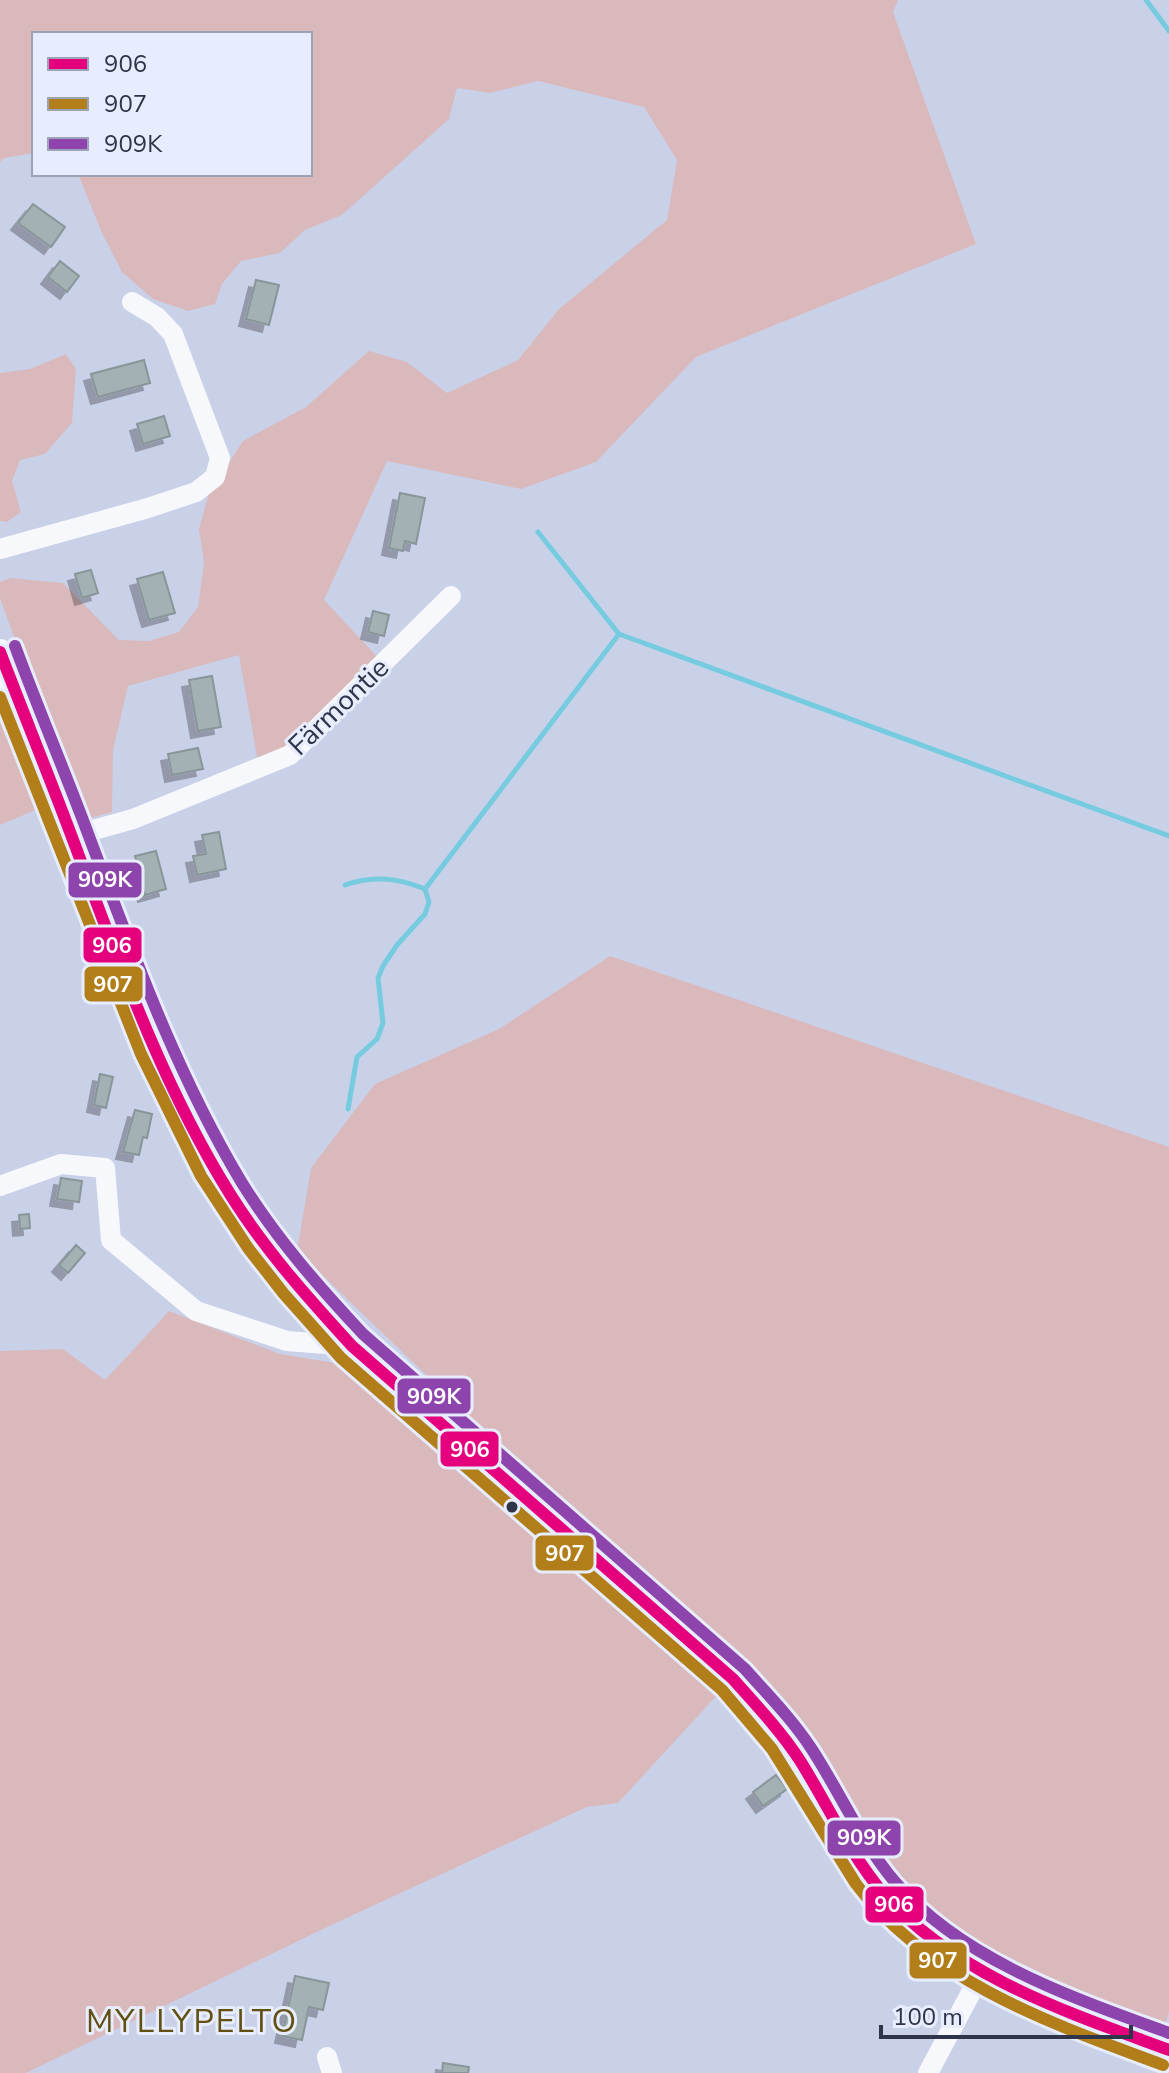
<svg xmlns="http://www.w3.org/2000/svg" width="1169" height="2073" font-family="'Nunito Sans',sans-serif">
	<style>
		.green { fill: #dab9bd }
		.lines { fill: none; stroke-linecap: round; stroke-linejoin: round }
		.stream { stroke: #76cbdf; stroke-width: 5 }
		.building { fill: #a4b1b4; stroke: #889599; stroke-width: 2; filter: url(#shadow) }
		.minor { stroke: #f7f8fc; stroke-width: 20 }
		.major { stroke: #f7f8fc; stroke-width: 26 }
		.bus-1-casing { stroke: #e7edfd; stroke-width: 18 }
		.bus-2-casing { stroke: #e7edfd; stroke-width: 18 }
		.bus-3-casing { stroke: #e7edfd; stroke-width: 18 }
		.bus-1 { stroke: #e5007d; stroke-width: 12 }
		.bus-2 { stroke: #b17e1a; stroke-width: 12 }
		.bus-3 { stroke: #8e44ad; stroke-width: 12 }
		.bus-dot { fill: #2e354a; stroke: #e7edfd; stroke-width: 3 }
		.labels { text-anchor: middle; stroke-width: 6; stroke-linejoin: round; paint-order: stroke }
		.street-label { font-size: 28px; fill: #2e354a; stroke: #e7edfd }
		.quarter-label { font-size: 32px; letter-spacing: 2px; fill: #624f12; stroke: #e7edfd }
		.line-badge { stroke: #e7edfd; stroke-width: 3 }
		.badge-label { font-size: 22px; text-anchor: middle; font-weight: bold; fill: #fff }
	</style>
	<defs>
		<filter id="shadow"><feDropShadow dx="-7" dy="7" stdDeviation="0" flood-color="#0004"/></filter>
	</defs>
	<rect width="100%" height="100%" fill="#c9d1e9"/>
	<path class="green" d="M0 0H898L893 12 976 244 696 357 596 462 521 489 387 461 324 600 383 663 290 755 259 768 239 655 128 686 113 750 112 812 84 820 69 789 0 598V582L11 578 63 583 119 640 149 641 179 632 198 607 204 563 199 529 209 493 243 441 306 407 369 351 407 362 447 393 518 360 559 309 667 220 677 160 644 107 538 81 490 93 457 88 449 119 342 215 305 230 280 253 241 261 222 284 215 304 188 311 153 299 122 272 102 233 78 174H310V34H34V153L4 158 0 162Z
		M66 354 76 369 72 423 45 454 20 460 12 481 21 512 7 522 0 521V373L30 369Z
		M0 701 40 808 0 825Z
		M610 956 1169 1147V2011L1165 2026 1015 1971 924 1913 848 1816 771 1693 585 1527 297 1251 311 1168 375 1084 499 1029Z
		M169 1311 280 1354 353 1366 481 1478 510 1514 559 1540 720 1692 618 1803 587 1807 325 1928 26 2073H0V1351L63 1349 105 1380Z"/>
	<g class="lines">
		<path class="stream" d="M1146 0 1169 31
			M538 532 619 634 1169 836
			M345 885C373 875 398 878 425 889L619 634
			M348 1109 357 1057 377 1039 383 1023 378 978 383 966 397 945 425 914 429 902 425 889"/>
	</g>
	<path class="building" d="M33 204 65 227 51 247 18 223Z
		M60 261 79 276 67 292 48 277Z
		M256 280 279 285 269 325 246 319Z
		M144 360 150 383 98 397 91 374Z
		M164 416 170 436 143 444 137 424Z
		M400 493 425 498 416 544 405 541 403 551 389 548Z
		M91 570 98 593 82 598 75 574Z
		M163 572 175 613 149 620 137 579Z
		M373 611 389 615 384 636 368 632Z
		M212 676 221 727 198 731 189 680Z
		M198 748 203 769 172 775 168 754Z
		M219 832 226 869 197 875 193 856 206 854 202 835Z
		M156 851 166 889 145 895 135 856Z
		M100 1074 113 1077 106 1108 94 1105Z
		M135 1110 152 1114 147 1138 143 1137 139 1155 123 1152Z
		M61 1178 82 1181 79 1202 57 1199Z
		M29 1214 30 1228 20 1229 19 1215Z
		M76 1245 85 1253 68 1273 59 1265Z
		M776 1775 787 1789 763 1806 753 1792Z
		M295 1976 329 1983 323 2010 309 2007 302 2040 282 2036Z
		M443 2063 469 2067 468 2073H442Z"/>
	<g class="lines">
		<path class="minor" d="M0 549 148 508 196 492 215 477 220 458 173 334 157 317 132 302
			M72 836 133 819 290 755 451 596
			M0 1186 61 1164 105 1168 111 1240 196 1311 287 1341 352 1346
			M327 2057 332 2073
			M928 2073 982 1972"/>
		<path class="major" d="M0 652C23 715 50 776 73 839 115 951 156 1064 215 1168 251 1234 301 1292 352 1346L733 1679C750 1699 769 1718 785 1739 821 1788 844 1845 883 1893 947 1969 1077 2016 1169 2050"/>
		<g class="bus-1-casing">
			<path id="bus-1" d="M0 652C26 720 54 788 79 856 122 971 165 1090 230 1194 265 1250 308 1298 352 1346L733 1679C756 1705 780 1730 799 1759 827 1803 849 1853 883 1893 955 1976 1070 2013 1169 2050"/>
		</g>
		<g class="bus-2-casing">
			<path id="bus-2" d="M0 697 141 1054 201 1176 248 1248 284 1294 341 1358 722 1690 772 1749 856 1884C930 1982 1053 2024 1163 2065"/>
		</g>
		<g class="bus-3-casing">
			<path id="bus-3" d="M15 646C39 711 66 774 90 839 134 956 177 1075 242 1183 276 1238 319 1287 363 1334L745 1669C768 1695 792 1719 811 1748 840 1792 861 1842 895 1882 963 1961 1074 1998 1169 2033"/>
		</g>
		<use href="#bus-1" class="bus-1"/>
		<use href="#bus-2" class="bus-2"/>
		<use href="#bus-3" class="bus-3"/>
	</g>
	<circle class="bus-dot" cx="512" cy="1507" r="7"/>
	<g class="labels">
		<g class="street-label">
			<text transform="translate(338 706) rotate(-44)" y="10">Färmontie</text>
		</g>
		<g class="quarter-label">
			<text x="192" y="2032">MYLLYPELTO</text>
		</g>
	</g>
	<g class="line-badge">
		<rect x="67" y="861" width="76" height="38" rx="8" fill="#8e44ad"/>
		<rect x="82" y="926" width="61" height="38" rx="8" fill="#e5007d"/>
		<rect x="83" y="965" width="61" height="38" rx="8" fill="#b17e1a"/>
		<rect x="396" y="1377" width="76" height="38" rx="8" fill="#8e44ad"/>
		<rect x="439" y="1430" width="61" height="38" rx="8" fill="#e5007d"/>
		<rect x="534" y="1534" width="61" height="38" rx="8" fill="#b17e1a"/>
		<rect x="826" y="1819" width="76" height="38" rx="8" fill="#8e44ad"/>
		<rect x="864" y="1885" width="61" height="39" rx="8" fill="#e5007d"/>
		<rect x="908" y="1941" width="60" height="39" rx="8" fill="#b17e1a"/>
	</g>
	<g class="badge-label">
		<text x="105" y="887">909K</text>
		<text x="112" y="953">906</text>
		<text x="113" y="992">907</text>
		<text x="434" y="1404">909K</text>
		<text x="470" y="1457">906</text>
		<text x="565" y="1561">907</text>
		<text x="864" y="1845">909K</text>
		<text x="894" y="1912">906</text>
		<text x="938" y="1968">907</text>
	</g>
	<rect x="32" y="32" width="280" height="144" fill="#e7edfd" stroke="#9da3b5" stroke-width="2"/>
	<rect x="48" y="58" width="40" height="12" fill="#e5007d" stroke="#9da3b5" stroke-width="2"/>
	<text x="104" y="72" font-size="24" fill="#2e354a">906</text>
	<rect x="48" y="98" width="40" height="12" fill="#b17e1a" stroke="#9da3b5" stroke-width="2"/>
	<text x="104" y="112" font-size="24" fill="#2e354a">907</text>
	<rect x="48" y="138" width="40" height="12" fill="#8e44ad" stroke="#9da3b5" stroke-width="2"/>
	<text x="104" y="152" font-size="24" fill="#2e354a">909K</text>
	<path d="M881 2025v12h250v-12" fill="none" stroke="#2e354a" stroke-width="4"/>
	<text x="893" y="2025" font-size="24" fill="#2e354a" stroke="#e7edfd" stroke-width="6" paint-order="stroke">100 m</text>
</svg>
